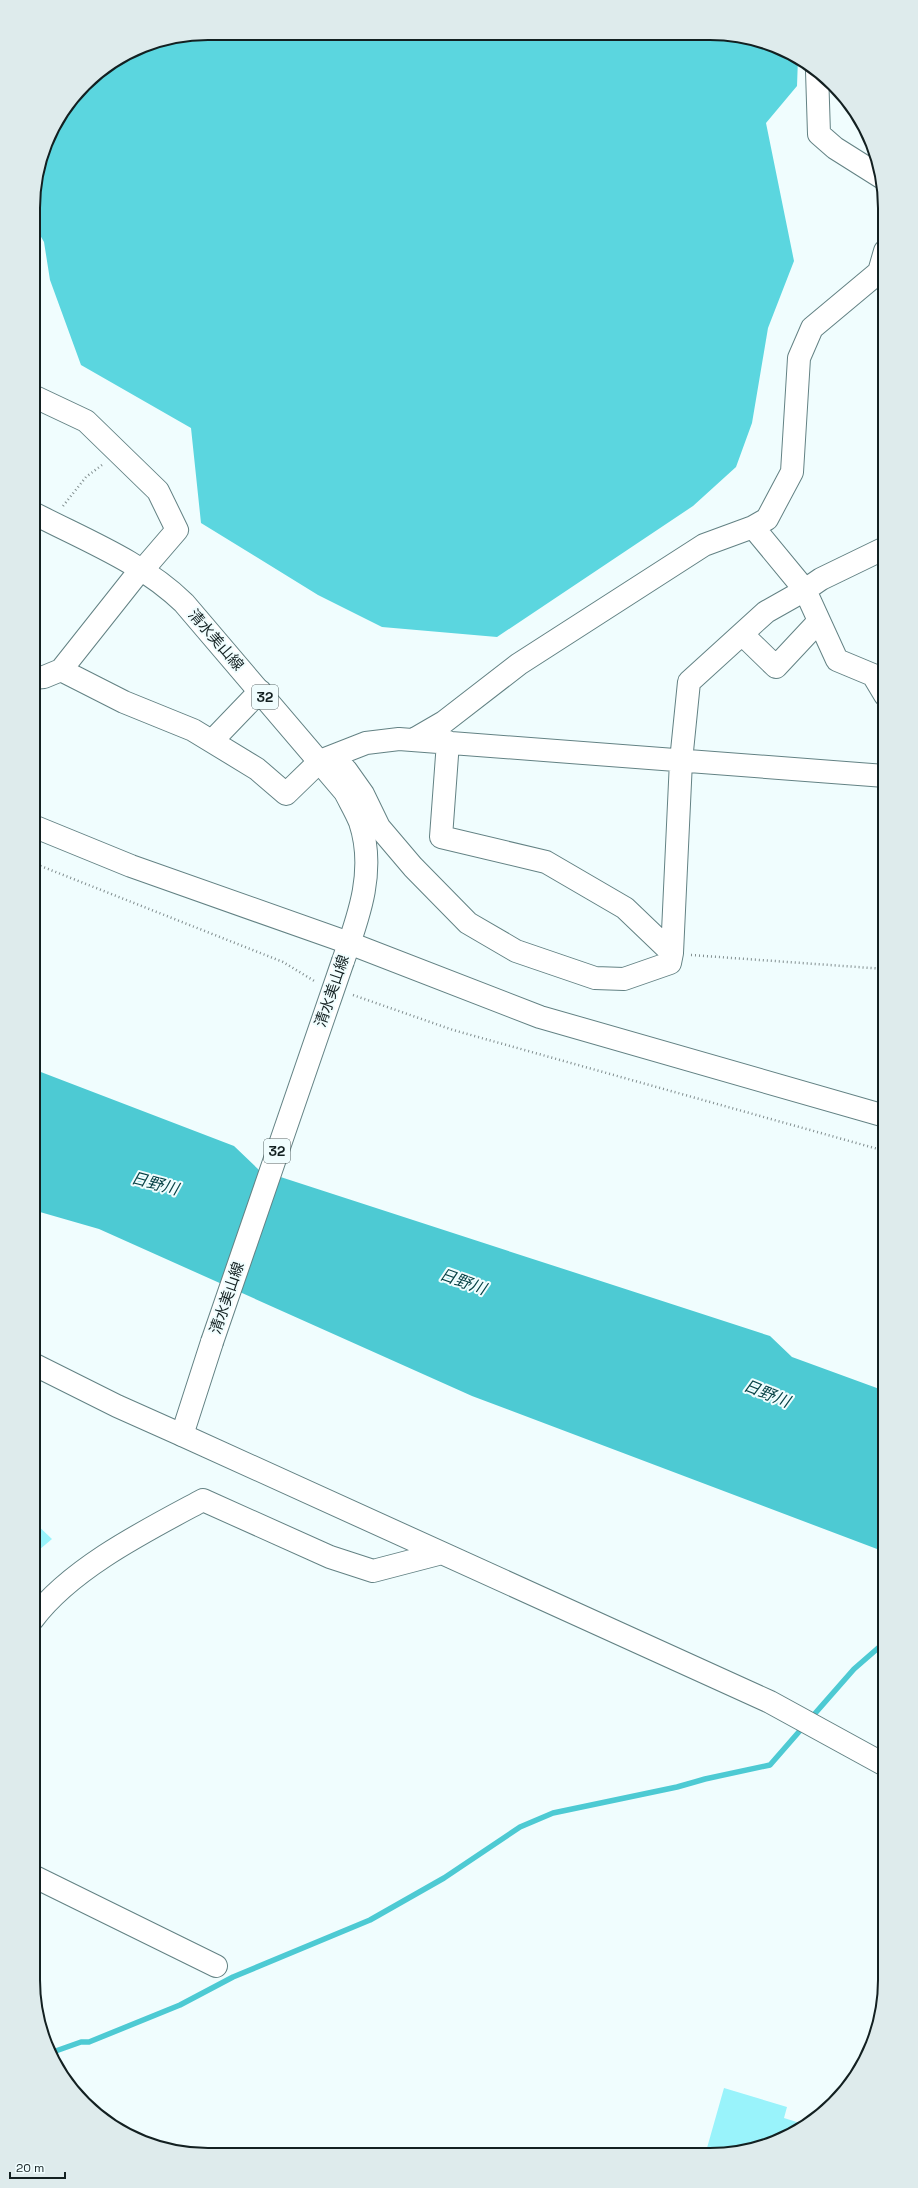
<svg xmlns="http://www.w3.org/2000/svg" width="918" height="2188" font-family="'Space Grotesk','Noto Sans JP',sans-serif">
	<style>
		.forest { fill: #5bd6df }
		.water { fill: #4dcad3 }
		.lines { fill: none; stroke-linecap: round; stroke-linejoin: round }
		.stream { stroke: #4dcad3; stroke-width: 5.5 }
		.building { fill: #99f3fb }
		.minor-casing { stroke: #638284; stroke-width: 24 }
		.major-casing { stroke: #638284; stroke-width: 24 }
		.path { stroke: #808d8e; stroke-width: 2.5; stroke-dasharray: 1 3; stroke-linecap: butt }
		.minor { stroke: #fff; stroke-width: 22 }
		.major { stroke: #fff; stroke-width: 22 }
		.major-bridge-casing { stroke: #638284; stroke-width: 24; stroke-linecap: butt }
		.major-bridge { stroke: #fff; stroke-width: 22 }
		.labels { text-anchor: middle; stroke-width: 4; stroke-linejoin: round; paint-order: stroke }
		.shield { fill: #f0fdfe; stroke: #556263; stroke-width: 1 }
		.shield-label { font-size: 14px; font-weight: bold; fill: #132021 }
		.street-label { font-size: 15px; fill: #132021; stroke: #f0fdfe }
		.water-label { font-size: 16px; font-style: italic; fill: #033f43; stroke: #f0fdfe }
		.rim { fill: none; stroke: #132021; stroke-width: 2 }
	</style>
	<rect width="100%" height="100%" fill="#f0fdfe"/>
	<path class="forest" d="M208 33 744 36 788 51 798 58 797 86 766 123 794 261 768 328 752 423 736 467 693 506 497 637 382 627 318 595 201 523 191 428 81 365 50 280 44 242 33 223V196L51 130 92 76 141 46Z"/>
	<path class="water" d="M33 1069 234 1146 259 1170 770 1336 792 1357 885 1391V1552L472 1396 99 1229 33 1210Z"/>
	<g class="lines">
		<path class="stream" d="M811 1718 854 1669 885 1642
			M50 2053 81 2042H89L180 2005 233 1977 370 1920 444 1878 520 1827 553 1813 677 1787 705 1779 770 1765 804 1726"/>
	</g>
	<path class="building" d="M33 1521 52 1539 33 1555Z
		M724 2088 787 2107 784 2118 806 2125 798 2131 755 2149 705 2155Z"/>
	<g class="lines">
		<g class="minor-casing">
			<path id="minor" d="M817 71 819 134 835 148 881 177
				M885 274 879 272 885 251
				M33 396 86 421 158 491 177 530 146 566
				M742 634 776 667 819 621
				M61 670 124 702 193 730 257 769 286 794 320 761 366 743 399 739 885 776
				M33 678 44 677 61 670 141 569
				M885 695 873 675 837 660 805 590 821 579 885 548
				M413 740 444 722 519 664 704 545 753 527 767 519 792 472 799 358 812 328 879 272
				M212 741 260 691
				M448 742 441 837 546 862 625 908 672 953 681 761 689 682 766 612 805 590 753 527
				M320 761 346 770 363 794 379 827 413 867 468 923 516 951 595 978 624 979 670 963 672 953
				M33 826 131 866 349 943 540 1017 885 1116
				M182 1435 770 1702 885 1765
				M33 1619C71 1568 147 1530 203 1500L330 1557 373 1571 442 1553
				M33 1876 216 1966"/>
		</g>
		<g class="major-casing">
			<path id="major" d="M33 513C85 540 142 562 184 603L345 792C350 802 356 812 360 822 376 870 359 916 343 961
				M33 1364 117 1406 182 1435 212 1342"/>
		</g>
		<path class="path" d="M63 506 86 477 102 465
			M33 863 283 962 316 982
			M691 955 885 969
			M353 995 453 1030 885 1151"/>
		<use href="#minor" class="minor"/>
		<use href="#major" class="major"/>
		<g class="major-bridge-casing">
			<path id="major-bridge" d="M212 1342 343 961"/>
		</g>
		<use href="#major-bridge" class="major-bridge"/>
	</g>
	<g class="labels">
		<g class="shield">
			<rect x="252" y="685" width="26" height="24" rx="3"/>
			<rect x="264" y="1139" width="26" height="24" rx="3"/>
		</g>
		<g class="shield-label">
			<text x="265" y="702">32</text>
			<text x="277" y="1156">32</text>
		</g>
		<g class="street-label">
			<text transform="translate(216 640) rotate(49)" y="5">清水美山線</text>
			<text transform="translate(332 991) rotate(-71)" y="5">清水美山線</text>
			<text transform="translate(227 1298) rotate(-71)" y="5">清水美山線</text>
		</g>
		<g class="water-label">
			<text transform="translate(155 1183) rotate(15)" y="6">日野川</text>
			<text transform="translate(463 1281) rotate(20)" y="6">日野川</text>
			<text transform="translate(767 1393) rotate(22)" y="6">日野川</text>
		</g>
	</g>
	<path d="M0 0H918V2188H0ZM208 40H710A168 168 0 0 1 878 208V1980A168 168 0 0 1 710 2148H208A168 168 0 0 1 40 1980V208A168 168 0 0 1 208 40Z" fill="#deebec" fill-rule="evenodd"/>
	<path class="rim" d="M208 40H710A168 168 0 0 1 878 208V1980A168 168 0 0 1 710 2148H208A168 168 0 0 1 40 1980V208A168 168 0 0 1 208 40Z"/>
	<path d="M10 2172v6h55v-6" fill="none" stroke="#132021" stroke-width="2"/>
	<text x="16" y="2172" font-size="12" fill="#132021" stroke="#f0fdfe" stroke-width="3" paint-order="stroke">20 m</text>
</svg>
